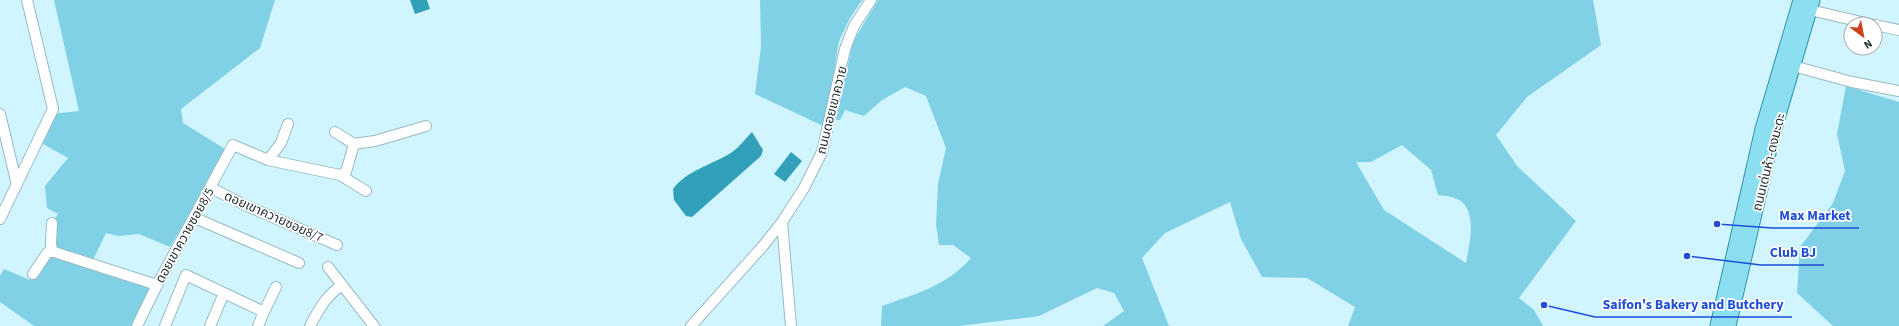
<svg xmlns="http://www.w3.org/2000/svg" width="1899" height="326" font-family="'Source Sans 3','Noto Sans Thai',sans-serif">
	<style>
		.green { fill: #81d1e6; fill-rule: evenodd }
		.water { fill: #33a0b9 }
		.lines { fill: none; stroke-linecap: round; stroke-linejoin: round }
		.minor-casing { stroke: #98bac3; stroke-width: 12 }
		.major-casing { stroke: #3494a9; stroke-width: 15 }
		.minor { stroke: #fff; stroke-width: 10 }
		.major { stroke: #8bdff1; stroke-width: 13 }
		.labels { text-anchor: middle; stroke-width: 3.5; stroke-linejoin: round; paint-order: stroke }
		.street-label { font-size: 13px; fill: #233135; stroke: #fff }
		.leader { fill: none; stroke: #1d4ed8; stroke-width: 1.5 }
		.callout-dot { fill: #1d4ed8; stroke: #fff; stroke-width: 1.5 }
		.callout-label { font-size: 14px; text-anchor: middle; font-weight: bold; fill: #1d4ed8; stroke: #fff; stroke-width: 3.5; stroke-linejoin: round; paint-order: stroke }
	</style>
	<rect width="100%" height="100%" fill="#d1f5ff"/>
	<path class="green" d="M54 0H275L260 48 181 109 183 123 225 149 208 182 170 247 139 234 118 236 106 233 91 264 52 252V223L58 214 47 208 45 186 68 158 38 141 51 114 79 111Z
		M760 0H862L850 18 839 41 825 127 755 94 761 46Z
		M878 0H1593L1601 45 1527 97 1496 135 1517 166 1576 221 1519 298 1534 310 1543 326H1348L1355 307 1307 278 1262 277 1241 239 1230 202 1165 233 1142 258 1169 326H1103L1124 311 1114 293 1097 288 1039 316 959 326H881L882 306C915 294 947 286 971 258L953 245H939L936 224 938 184 946 148 926 96 905 87 882 100 864 116 845 110 840 120H836L853 42ZM1402 145 1431 170 1438 195C1446 196 1456 197 1462 202 1477 216 1469 246 1466 263L1384 210 1356 162H1371Z
		M1846 86 1899 102V326H1833L1797 293 1800 247 1833 203 1845 171 1837 134Z
		M49 254 150 286 133 326H34L0 302V276L4 269 30 280Z"/>
	<path class="water" d="M410 0H427L430 9 415 14Z
		M752 132 763 150 761 156 692 217 686 216 674 200 673 189C686 171 711 165 729 154 737 150 745 139 752 132Z
		M791 152 802 161 785 182 774 174Z"/>
	<g class="lines">
		<g class="minor-casing">
			<path id="minor" d="M1810 10 1870 24
				M1875 25 1899 30
				M1793 66 1852 82 1899 91
				M0 114 17 185
				M335 132 354 144 375 141 426 126
				M268 160 281 143 288 124
				M340 175 366 191
				M211 188 247 206 337 245
				M195 218 299 263
				M0 219 53 109 27 0
				M782 222 791 326
				M52 252 51 243 52 223
				M328 267 374 326
				M33 274 47 253 51 251 157 285
				M264 312 276 287
				M137 326 157 285 233 145 268 160 340 175 346 172 354 144
				M165 326 186 275 264 312 258 326
				M210 326 224 293
				M310 326C319 309 326 296 342 285
				M691 326 763 246 782 222 804 188 822 152 845 49 854 26 871 0"/>
		</g>
		<g class="major-casing">
			<path id="major" d="M1717 326 1762 129 1800 0
				M1729 326 1774 132 1813 0"/>
		</g>
		<use href="#minor" class="minor"/>
		<use href="#major" class="major"/>
	</g>
	<g class="labels">
		<g class="street-label">
			<text transform="translate(831 110) rotate(-76)" y="5">ถนนดอยเขาควาย</text>
			<text transform="translate(1768 162) rotate(-76)" y="5">ถนนเด่นห้า-ดงมะดะ</text>
			<text transform="translate(274 216) rotate(24)" y="5">ดอยเขาควายซอย8/7</text>
			<text transform="translate(184 235) rotate(-61)" y="5">ดอยเขาควายซอย8/5</text>
		</g>
	</g>
	<path class="leader" d="M1717 224L1772 228H1859M1687 256L1761 265H1824M1544 305L1595 317H1792"/>
	<g class="callout-dot">
		<circle cx="1717" cy="224" r="4"/>
		<circle cx="1687" cy="256" r="4"/>
		<circle cx="1544" cy="305" r="4"/>
	</g>
	<g class="callout-label">
		<text x="1815" y="220">Max Market</text>
		<text x="1793" y="257">Club BJ</text>
		<text x="1693" y="309">Saifon's Bakery and Butchery</text>
	</g>
	<g transform="translate(1863 36) rotate(148)"><circle r="19" fill="#ffffff" stroke="#a7adae"/>
	<path d="M0-3L7 15L0 10L-7 15Z" fill="#cb411c"/>
	<text y="-6" font-size="11" font-weight="bold" text-anchor="middle" fill="#233135">N</text>
	</g>
</svg>
